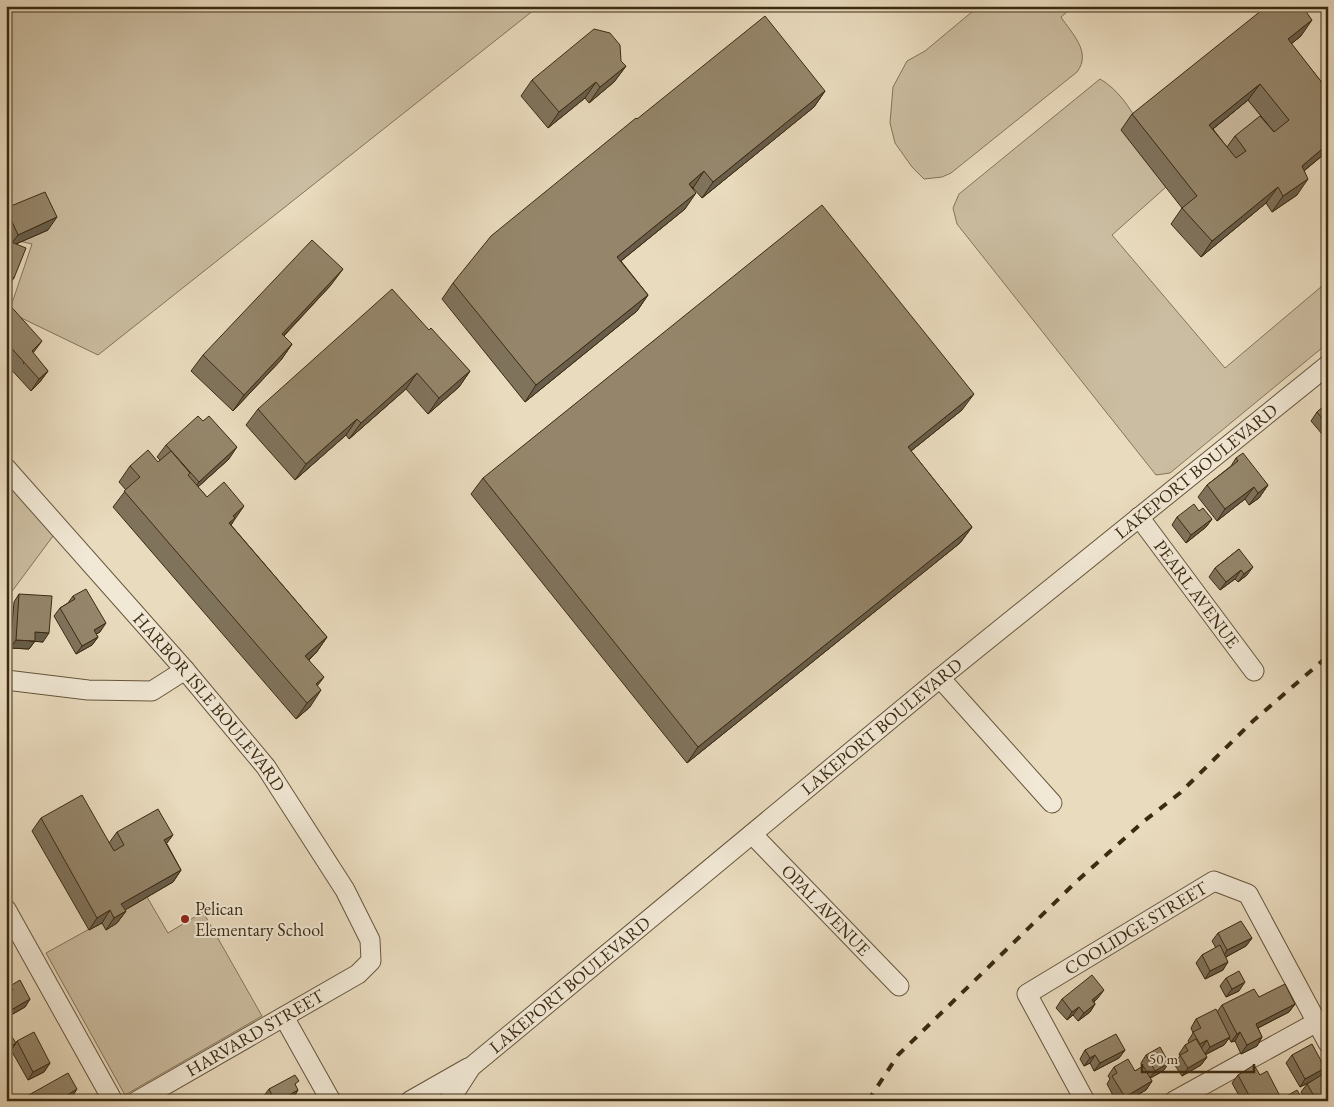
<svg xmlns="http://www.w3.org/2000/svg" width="1334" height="1107" font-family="'EB Garamond',serif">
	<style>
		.green { fill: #cbbda1; stroke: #83745a }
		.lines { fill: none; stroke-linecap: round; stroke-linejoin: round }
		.minor-casing { stroke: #66563d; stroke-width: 21 }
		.minor { stroke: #f1e8d5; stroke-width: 19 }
		.rail { stroke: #3b2a12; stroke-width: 4; stroke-dasharray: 9 9; stroke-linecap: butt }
		.wall { fill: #80735c; stroke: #3b2a12; fill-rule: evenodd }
		.shaded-wall { fill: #685e4b; stroke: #3b2a12 }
		.building { fill: #95866b; stroke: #3b2a12; fill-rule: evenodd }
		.poi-dot { fill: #8f2418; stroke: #f1e8d5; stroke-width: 2 }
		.labels { text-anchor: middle; stroke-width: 4; stroke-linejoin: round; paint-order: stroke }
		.street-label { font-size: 18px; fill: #3b2a12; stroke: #f1e8d5 }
		.poi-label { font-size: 18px; fill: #3b2a12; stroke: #f1e8d5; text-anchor: start }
	</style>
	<rect width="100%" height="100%" fill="#e9dbbe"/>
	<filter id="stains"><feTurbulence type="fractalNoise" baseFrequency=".004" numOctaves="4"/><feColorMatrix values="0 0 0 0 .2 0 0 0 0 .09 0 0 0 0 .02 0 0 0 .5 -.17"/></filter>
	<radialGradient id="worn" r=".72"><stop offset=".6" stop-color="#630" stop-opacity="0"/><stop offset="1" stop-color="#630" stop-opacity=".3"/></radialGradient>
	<path class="green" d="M6 6H539L98 355 9 312 32 244 6 238Z
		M979 6H1074L1061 17C1072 34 1092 52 1077 72L951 173 942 177 924 179 912 167 895 143 890 123 893 87 907 61 925 51Z
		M1100 79C1135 99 1150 151 1166 187L1112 235 1225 368 1328 281V343L1170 473 1156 475 957 224 953 208 959 194Z
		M1248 100 1277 136 1223 152 1198 141Z
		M6 468 59 528 10 594 6 593Z
		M147 897 168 933 203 912 262 1016 125 1095 46 953Z"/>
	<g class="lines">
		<g class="minor-casing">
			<g id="minor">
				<path id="s1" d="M6 468 185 670 266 767 345 890 370 940 371 961 358 974 137 1101"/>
				<path id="s2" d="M1139 517 1254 671"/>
				<path d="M940 678 1052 803"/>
				<path d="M6 680 88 690 152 691 185 670"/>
				<path id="s3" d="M752 834 899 986"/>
				<path d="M6 909 113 1101"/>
				<path d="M284 1017 331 1101"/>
				<path d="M410 1101 468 1068"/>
				<path id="s4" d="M449 1101 471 1067 940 678 1328 365"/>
				<path id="s5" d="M1085 1101 1027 994 1214 881 1248 894 1328 1043"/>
				<path d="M1174 1101 1317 1022"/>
			</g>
		</g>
		<use href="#minor" class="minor"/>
		<path class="rail" d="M868 1101 898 1055 1077 881 1143 822 1180 793 1253 721 1328 656"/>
	</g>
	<path class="wall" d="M1301 36 1291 44 1327 89 1328 88V151L1304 171 1297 195 1272 212 1266 203 1201 257 1171 224 1182 208 1121 130 1132 114ZM1248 100 1274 132 1235 136 1227 147 1213 129Z
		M621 61 626 66 614 82 589 103 585 98 548 128 521 96 532 80Z
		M825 91 814 107 702 198 693 188 685 209 621 261 648 295 637 311 525 402 442 299 453 283 637 119Z
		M6 208 48 230 16 244 6 289Z
		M331 285 284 336 292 344 281 360 233 411 191 371 203 355Z
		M6 301 33 354 48 371 39 383 31 391 6 364Z
		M429 330 470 371 459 387 428 414 406 389 349 439 346 435 295 480 246 425 258 409Z
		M1328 403V441L1311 421 1317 412Z
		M962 410 911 451 972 527 960 543 687 763 471 494 483 478Z
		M166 445 229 459 198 487 207 497 233 522 231 525 327 637 316 653 309 660 317 686 310 707 296 719 113 507 126 490 119 482 130 466 158 462 160 460 157 457Z
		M1236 458 1268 485 1259 498 1249 505 1245 499 1217 521 1198 497 1207 485 1231 466Z
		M1199 511 1212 519 1206 527 1186 543 1172 525 1177 517Z
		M1239 549 1247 575 1238 582 1235 579 1220 590 1209 577 1215 568Z
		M19 594 43 642 35 641 29 649 10 648 14 602Z
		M73 596 100 632 96 634 98 637 92 645 76 654 54 616 60 608 68 603Z
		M41 818 109 843 117 832 167 844 181 870 173 882 125 910 126 911 117 923 106 930 102 923 89 930 32 831Z
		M1218 933 1252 938 1246 946 1226 957 1223 970 1205 979 1196 963 1202 955 1216 948 1212 941Z
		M1226 978 1239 991 1226 997 1220 986Z
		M10 986 30 999 25 1007 6 1018V991Z
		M1259 997 1295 1004 1289 1012 1258 1028 1262 1037 1257 1046 1241 1054 1235 1041 1231 1042 1229 1038 1224 1045 1205 1055 1207 1057 1201 1065 1182 1076 1174 1064 1180 1056 1179 1054 1185 1045 1189 1043 1188 1041 1193 1033 1191 1028 1196 1019 1217 1012 1222 1005Z
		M1098 998 1094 1002 1095 1004 1090 1012 1078 1021 1073 1015 1067 1020 1056 1008 1062 999Z
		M17 1041 50 1063 44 1072 28 1080 11 1050 10 1052Z
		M1085 1050H1125L1119 1058 1094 1071 1090 1063 1084 1066 1080 1059Z
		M1146 1055 1169 1063 1163 1071 1150 1078 1152 1081 1146 1090 1127 1101H1116L1107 1084 1110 1079 1108 1076 1114 1067 1135 1071 1142 1067 1141 1063Z
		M1292 1055 1320 1076 1328 1101H1306L1301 1092 1307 1084 1319 1077 1300 1087 1286 1063Z
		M1238 1075H1260L1281 1098 1279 1101H1242L1232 1083Z
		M296 1086 293 1099 289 1101H265L263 1097 269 1089Z
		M27 1096 72 1097 67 1101H24Z"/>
	<path class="shaded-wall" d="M1312 20 1301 36 1277 55 1288 39Z
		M626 66 614 82 589 103 600 87Z
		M596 82 585 98 548 128 559 112Z
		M1260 84 1248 100 1198 141 1209 125Z
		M825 91 814 107 702 198 713 182Z
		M1328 144V151L1290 182 1302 166Z
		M704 171 693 188 689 184Z
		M1308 179 1297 195 1272 212 1283 196Z
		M1278 187 1266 203 1201 257 1212 241Z
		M696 193 685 209 606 273 617 257Z
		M57 217 48 230 9 247 18 235Z
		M343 269 331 285 270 350 282 334Z
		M6 275 14 278 6 289Z
		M648 295 637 311 525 402 536 385Z
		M42 341 33 353 23 364 32 351Z
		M292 344 281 360 233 411 244 395Z
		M48 371 39 383 31 391 39 379Z
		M470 371 459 387 428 414 439 398Z
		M417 373 406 389 349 439 361 423Z
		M974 394 962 410 896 463 908 447Z
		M357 419 346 435 295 480 306 464Z
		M237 447 229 459 190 494 199 482Z
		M1268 485 1259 498 1249 505 1258 493Z
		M1254 487 1245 499 1217 521 1225 509Z
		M244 506 224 535 233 516Z
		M1212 519 1206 527 1186 543 1191 535Z
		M972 527 960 543 687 763 698 747Z
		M1253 567 1247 575 1238 582 1244 574Z
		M1241 570 1235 579 1220 590 1226 582Z
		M106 623 100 632 88 639 94 630Z
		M35 632 49 633 43 642 29 641Z
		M98 637 92 645 76 654 82 646Z
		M327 637 316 653 294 672 305 656Z
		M16 640 35 641 29 649 10 648Z
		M324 677 312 693 316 684Z
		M321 690 310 707 296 719 307 703Z
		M173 835 164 847V840Z
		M181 870 173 882 113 917 121 904Z
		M110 910 102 923 89 930 97 918Z
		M126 911 117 923 106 930 114 918Z
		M1252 938 1246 946 1222 959 1227 950Z
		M1228 962 1223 970 1205 979 1210 971Z
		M1245 982 1239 991 1226 997 1232 989Z
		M1104 990 1098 998 1086 1008 1092 1000Z
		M30 999 25 1007 6 1018V1013Z
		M1095 1004 1090 1012 1078 1021 1084 1013Z
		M1295 1004 1289 1012 1250 1032 1256 1024Z
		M1079 1007 1073 1015 1067 1020 1072 1012Z
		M1240 1032 1235 1041 1231 1042 1237 1034Z
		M1230 1037 1224 1045 1204 1055 1210 1047Z
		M1262 1037 1257 1046 1241 1054 1247 1045Z
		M1207 1040 1201 1049 1194 1052 1200 1044Z
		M16 1043 10 1052 6 1054V1049Z
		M1125 1050 1119 1058 1094 1071 1100 1063Z
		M1095 1055 1090 1063 1084 1066 1090 1058Z
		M1207 1057 1201 1065 1182 1076 1188 1068Z
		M50 1063 44 1072 28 1080 33 1072Z
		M1169 1063 1163 1071 1149 1079 1155 1071Z
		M1325 1068 1320 1077 1300 1087 1305 1079Z
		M1152 1081 1146 1090 1127 1101H1122L1125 1097Z
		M77 1089 72 1097 65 1101 66 1096Z
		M298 1090 293 1099 289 1101H279Z"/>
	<path class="building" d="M1267 6H1302L1312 20 1288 39 1327 89 1328 88V144L1302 166 1308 179 1283 196 1278 187 1212 241 1182 208 1197 196 1132 114ZM1260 84 1289 120 1274 132 1260 116 1235 136 1246 151 1236 158 1209 125Z
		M765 16 825 91 713 182 704 171 689 184 696 193 617 257 648 295 536 385 453 283 491 236 636 118 637 119Z
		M594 29 610 33 620 45 621 61 626 66 600 87 596 82 559 112 532 80Z
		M45 192 57 217 18 235 6 208Z
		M822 205 974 394 908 447 972 527 698 747 483 478Z
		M6 225 9 226 6 236Z
		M6 240 26 248 14 278 6 275Z
		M312 240 343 269 282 334 292 344 244 395 203 355Z
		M392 289 429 330 431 328 470 371 439 398 417 373 361 423 357 419 306 464 258 409Z
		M6 301 42 341 32 351 48 371 39 379 6 342Z
		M1328 403V426L1317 412Z
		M198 416 203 421 209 416 237 447 199 482 166 445Z
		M148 450 158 462 171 451 190 473 188 475 207 497 224 482 244 506 233 516 235 518 229 523 327 637 305 656 324 677 316 684 321 690 307 703 124 491 140 477 130 466Z
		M1243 453 1268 485 1258 493 1254 487 1225 509 1207 485 1238 461 1236 458Z
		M1194 504 1199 511 1203 508 1212 519 1191 535 1177 517Z
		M1239 549 1253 567 1244 574 1241 570 1226 582 1215 568Z
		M86 589 106 623 94 630 98 637 82 646 60 608 75 599 73 596Z
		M6 592 8 593 6 612Z
		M19 594 52 596 49 633 35 632V641L16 640Z
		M82 795 114 851 124 845 117 832 158 809 173 835 164 840 181 870 121 904 126 911 114 918 110 910 97 918 41 818Z
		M1241 921 1252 938 1227 950 1218 933Z
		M1220 945 1228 962 1210 971 1202 955Z
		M1239 971 1245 982 1232 989 1226 978Z
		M1092 975 1104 990 1092 1000 1095 1004 1084 1013 1079 1007 1072 1012 1062 999Z
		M20 980 30 999 6 1013V993L13 990 10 986Z
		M1285 984 1295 1004 1256 1024 1262 1037 1247 1045 1240 1032 1237 1034 1222 1005 1254 989 1259 997Z
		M1216 1009 1230 1037 1210 1047 1207 1040 1200 1044 1193 1032 1201 1028 1196 1019Z
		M8 1031 16 1043 6 1049V1032Z
		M34 1032 50 1063 33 1072 17 1041Z
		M1116 1034 1125 1050 1100 1063 1095 1055 1090 1058 1085 1050Z
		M1196 1039 1207 1057 1188 1068 1180 1055 1188 1051 1185 1045Z
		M1312 1044 1325 1068 1305 1079 1292 1055Z
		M1160 1047 1169 1063 1155 1071 1146 1055Z
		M1128 1059 1135 1071 1143 1066 1152 1081 1125 1097 1112 1076 1117 1073 1114 1067Z
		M1254 1065 1260 1075 1267 1071 1281 1098 1277 1101H1252L1238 1075Z
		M68 1073 77 1089 66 1096 68 1099 65 1101H30L27 1096Z
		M1323 1074 1328 1082V1101H1317L1307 1084Z
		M295 1075 299 1081 295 1084 298 1090 279 1101H275L269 1089Z
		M1297 1090 1303 1101H1287L1285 1097Z"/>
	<circle class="poi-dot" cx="185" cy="919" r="5"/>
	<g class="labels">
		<g class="street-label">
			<text dy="6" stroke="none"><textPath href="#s4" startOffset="979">LAKEPORT BOULEVARD</textPath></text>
			<text dy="6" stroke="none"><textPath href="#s2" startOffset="96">PEARL AVENUE</textPath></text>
			<text dy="6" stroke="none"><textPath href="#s1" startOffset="310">HARBOR ISLE BOULEVARD</textPath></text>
			<text dy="6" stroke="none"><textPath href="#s4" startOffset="574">LAKEPORT BOULEVARD</textPath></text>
			<text dy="6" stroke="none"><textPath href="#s3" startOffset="106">OPAL AVENUE</textPath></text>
			<text dy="6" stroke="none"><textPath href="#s5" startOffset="249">COOLIDGE STREET</textPath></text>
			<text dy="6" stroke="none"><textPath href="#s4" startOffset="169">LAKEPORT BOULEVARD</textPath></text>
			<text transform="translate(255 1033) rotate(-30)" y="6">HARVARD STREET</text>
		</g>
		<g class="poi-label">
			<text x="195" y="915">Pelican<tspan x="195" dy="21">Elementary School</tspan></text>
		</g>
	</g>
	<rect width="1334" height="1107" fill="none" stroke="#e9dbbe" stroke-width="25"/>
	<rect x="8" y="8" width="1319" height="1092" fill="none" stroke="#3b2a12" stroke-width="2.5"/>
	<rect x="12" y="12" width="1309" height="1082" fill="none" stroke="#3b2a12"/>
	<path d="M1142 1064v8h112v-8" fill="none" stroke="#3b2a12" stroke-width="2.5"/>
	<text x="1149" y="1064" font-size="15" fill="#3b2a12" stroke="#f1e8d5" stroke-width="4" paint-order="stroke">50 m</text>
	<rect width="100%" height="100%" filter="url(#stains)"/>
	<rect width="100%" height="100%" fill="url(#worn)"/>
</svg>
